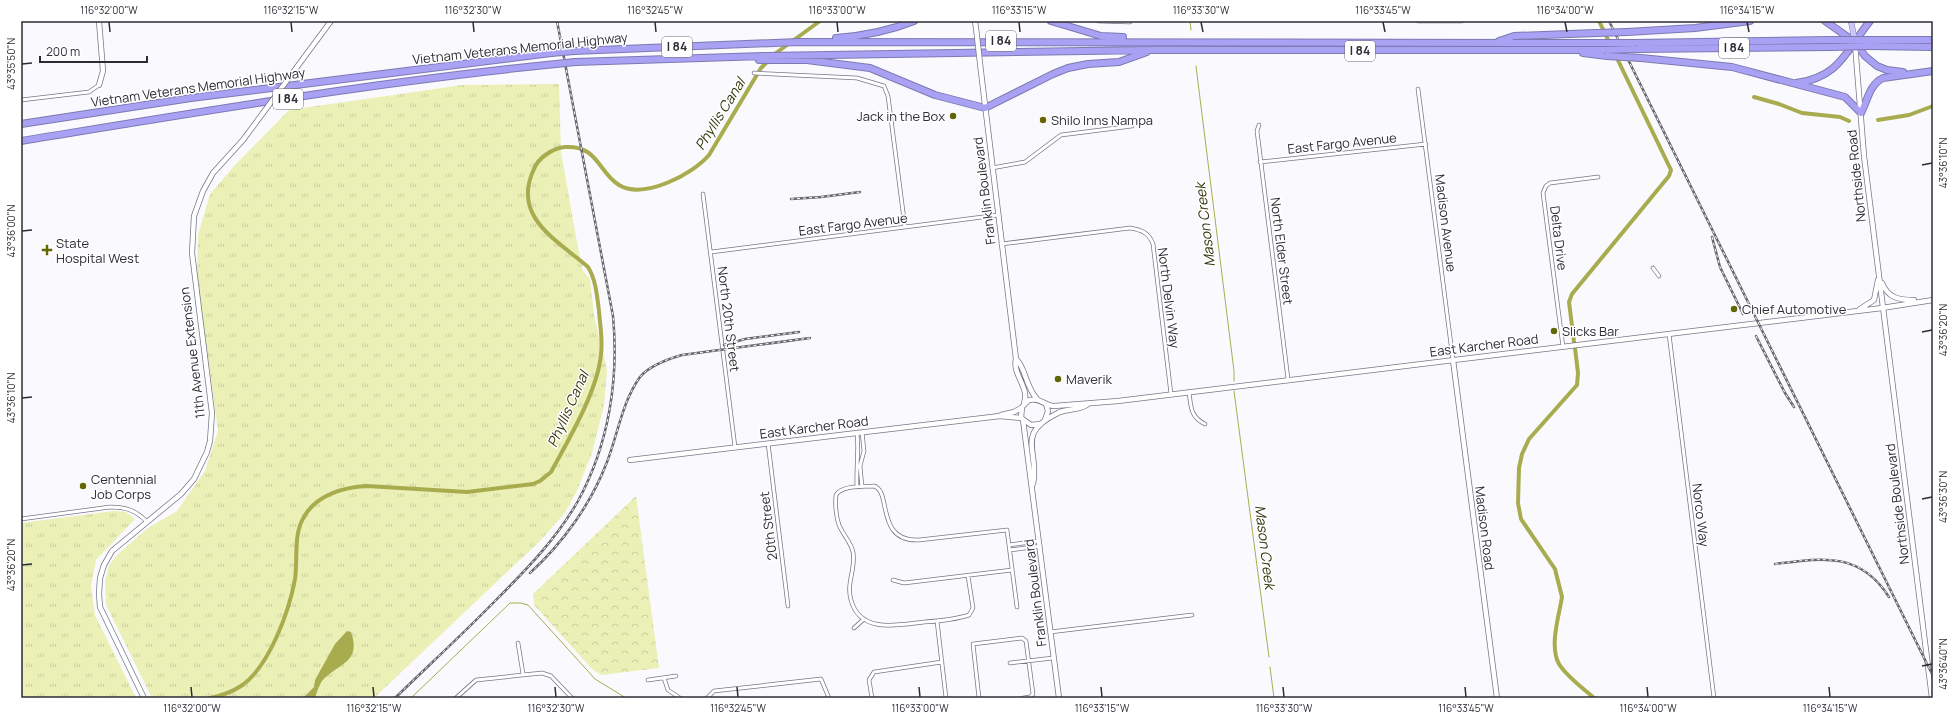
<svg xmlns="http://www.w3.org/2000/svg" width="1954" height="719" font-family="Manrope,sans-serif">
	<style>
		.grass { fill: url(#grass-tufts) }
		.park { fill: url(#park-crowns) }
		.water { fill: #a8ac4f }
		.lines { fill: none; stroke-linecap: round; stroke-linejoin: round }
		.stream { stroke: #a8ac4f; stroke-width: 1 }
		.canal { stroke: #a8ac4f; stroke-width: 4 }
		.street-casing { stroke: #777689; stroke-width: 4.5 }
		.secondary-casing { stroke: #777689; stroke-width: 6 }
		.primary-casing { stroke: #7d79b1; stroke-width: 6 }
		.highway-casing { stroke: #7d79b1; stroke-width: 8 }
		.street { stroke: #fff; stroke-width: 3 }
		.secondary { stroke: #fff; stroke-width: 4.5 }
		.primary { stroke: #cbc7f8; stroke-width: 5 }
		.highway { stroke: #a9a2f4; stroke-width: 6 }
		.rail-casing { stroke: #66666d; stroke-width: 2.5 }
		.rail { stroke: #fff; stroke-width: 1; stroke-dasharray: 3; stroke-linecap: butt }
		.secondary-bridge-casing { stroke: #777689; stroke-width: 6; stroke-linecap: butt }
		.highway-bridge-casing { stroke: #7d79b1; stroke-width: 8; stroke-linecap: butt }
		.secondary-bridge { stroke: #fff; stroke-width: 4.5 }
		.highway-bridge { stroke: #a9a2f4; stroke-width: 6 }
		.ticks { fill: none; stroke: #2c2c34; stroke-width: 1.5 }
		.poi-dot { fill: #636602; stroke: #fff; stroke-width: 1.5 }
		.labels { text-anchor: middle; stroke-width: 3; stroke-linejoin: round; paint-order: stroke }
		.shield { fill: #fff; stroke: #6b6b71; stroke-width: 1 }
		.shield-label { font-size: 12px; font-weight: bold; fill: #2c2c34 }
		.street-label { font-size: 13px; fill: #2c2c34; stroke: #fff }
		.poi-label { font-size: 13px; fill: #2c2c34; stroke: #fff; text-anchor: start }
		.water-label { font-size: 14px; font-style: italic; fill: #34350d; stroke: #fff }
		.neatline { fill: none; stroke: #2c2c34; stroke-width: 1.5 }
		.ticks-label { font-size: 10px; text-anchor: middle; fill: #2c2c34 }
	</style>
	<defs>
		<pattern id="grass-tufts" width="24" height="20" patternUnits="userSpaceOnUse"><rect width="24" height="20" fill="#ebf0b6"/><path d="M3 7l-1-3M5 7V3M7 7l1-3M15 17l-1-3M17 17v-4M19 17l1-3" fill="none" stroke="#cace9d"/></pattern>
		<pattern id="park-crowns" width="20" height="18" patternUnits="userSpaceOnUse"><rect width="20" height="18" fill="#ebf0b6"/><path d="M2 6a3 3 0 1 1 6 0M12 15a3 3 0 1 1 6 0" fill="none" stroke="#cace9d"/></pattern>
	</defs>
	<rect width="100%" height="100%" fill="#fafafe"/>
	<path class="grass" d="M559 84 561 152 577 242 583 271 590 279 594 315 607 370 604 405 592 453 576 493 564 514 540 541 374 698H152L106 605 105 582 109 565 117 555 148 528 177 511 205 471 218 431 197 277 198 235 210 194 235 165 289 110 462 85Z
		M113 511 126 512 135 519 96 560 91 586 95 615 136 698H21V523Z"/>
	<path class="park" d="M636 496 659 668 601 675 592 669 534 605 533 594Z"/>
	<path class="water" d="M347 631 351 632C362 663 338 663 322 681 319 685 317 692 315 698H303L314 687 315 680 335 644Z"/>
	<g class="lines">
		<path class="stream" d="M1190 21 1191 30
			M1196 66 1234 371V381
			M1234 391 1269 657
			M1270 667 1274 698
			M411 698 510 603H521L528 605 595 679 626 698"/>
		<path class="canal" d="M1754 97 1779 104 1802 113 1840 117 1849 121
			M1878 120 1909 115 1933 106
			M1574 342 1569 302 1572 294 1669 176 1671 170 1599 21
			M1575 348 1578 373 1577 385 1529 439 1522 454 1519 468 1518 503 1521 519 1555 569 1562 597C1559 616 1549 646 1559 664 1567 677 1583 688 1594 698
			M210 698C220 696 232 692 241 686 269 667 289 612 295 579 298 559 293 534 304 517 316 495 344 487 367 486L467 492 533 484 540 481 551 472C569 439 598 390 601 354 603 340 600 325 599 311 597 296 596 280 588 267 557 240 511 217 534 169 538 158 553 148 565 147 598 145 598 172 619 185 644 200 693 174 709 155L761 68 776 53 820 21"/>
		<g class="street-casing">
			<path id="street" d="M1098 21 1130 22
				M1418 21H1462
				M754 73 857 78 884 86 888 96 905 227
				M1418 89 1453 360
				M21 100 89 92 99 85
				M1259 125 1257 131 1288 379
				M1260 162 1426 144
				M992 168 1025 162 1061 135 1132 126
				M703 194 735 447
				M1001 244 1130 228C1142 230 1149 233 1153 244L1171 394
				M711 252 998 215
				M1653 268 1659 276
				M1669 334 1714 698
				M1563 347 1543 193 1546 186 1550 183 1598 177
				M1189 392C1191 406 1190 417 1205 424
				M768 443 788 606
				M857 487C856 469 859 451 857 433
				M862 487 860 466 864 451 862 432
				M21 519 110 507C125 507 136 510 147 522
				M1009 545 1039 541
				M1010 550 1040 546
				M968 576 973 608 969 615C954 620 939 621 924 622 898 625 860 634 851 600 846 583 856 569 853 552 851 542 843 535 839 525 836 517 835 504 836 495 842 485 863 487 874 486 892 491 875 542 919 540L1007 530 1017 607
				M893 580 904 583 1012 570
				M937 621 946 698
				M854 628 864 619
				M1050 632 1192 615
				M518 643 523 674
				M1010 663 1053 658
				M664 678 668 690 680 698
				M648 680 676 676
				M456 698 476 680 542 673 551 676 572 698
				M707 698 714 691 821 679 829 698
				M872 698 869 680 874 672 942 662
				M979 698 973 644 1022 638 1026 641 1033 694 1030 697 1023 698"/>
		</g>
		<g class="secondary-casing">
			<path id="secondary" d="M99 21 103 71 99 85
				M975 21 976 28
				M1855 44 1864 156 1932 698
				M981 72 1016 359C1012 374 1030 388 1024 403
				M291 75 331 21
				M1882 283C1888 298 1899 300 1914 300
				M1860 309 1874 300 1878 280
				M1016 359C1026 368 1025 386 1037 399
				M1453 360 1497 698
				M1001 415 1014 412 1021 408
				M1023 420 1059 698
				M1045 420 1048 411 1046 404
				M1040 424 1031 425 1021 418 1022 407 1029 400C1040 397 1045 406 1054 406L1118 401 1882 308 1933 300
				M630 460 1000 416 1021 418
				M1033 484C1040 451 1014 434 1058 413 1067 408 1080 411 1088 404
				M144 698 100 607 99 594 100 578 104 565 112 551 181 494 194 479 207 452 210 441 212 413 192 253 194 216 203 191 213 173 243 140 263 113"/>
		</g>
		<g class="primary-casing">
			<path id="primary" d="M1851 21 1855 42"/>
		</g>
		<g class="highway-casing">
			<path id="highway" d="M1051 21 1101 36 1123 37
				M1825 21 1855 42 1865 56 1877 66 1887 70 1903 72
				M1627 32 1695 28 1750 21
				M836 38C863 36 889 31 914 21
				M1868 40H1933
				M1499 41 1514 36 1596 33
				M1634 43 1831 40
				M1867 46 1933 47
				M1637 49 1832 47
				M574 51 798 42 1600 43
				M1583 53 1607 56
				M1641 58 1732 67 1845 97 1861 113C1868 100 1869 85 1883 78L1933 71
				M759 60H807L870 68 935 95 985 108 1053 74 1068 68 1088 64 1119 62 1147 52
				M575 62 766 56 1152 50H1604
				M1796 83C1839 78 1846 51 1870 21
				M21 124 191 98 551 53
				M21 141C199 112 376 82 556 64"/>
		</g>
		<use href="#street" class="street"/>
		<use href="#secondary" class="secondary"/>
		<use href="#primary" class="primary"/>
		<use href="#highway" class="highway"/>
		<g class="rail-casing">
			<path id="rail" d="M1609 21 1933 676
				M791 199 821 197 860 192
				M1712 237 1720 267 1743 314
				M1756 336 1785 393 1794 407
				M724 345 745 339 799 332
				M1775 564C1821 558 1860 551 1889 597
				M530 573C563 543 591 504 607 462 618 434 622 402 640 377 650 365 668 359 682 355L810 338
				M395 698C429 665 464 633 497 599 527 569 557 538 578 501 609 444 619 379 613 316L557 21"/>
		</g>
		<use href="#rail" class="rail"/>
		<g class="secondary-bridge-casing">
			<path id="secondary-bridge" d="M976 28 981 72
				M263 113 291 75"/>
		</g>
		<g class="highway-bridge-casing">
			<path id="highway-bridge" d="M1596 33 1627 32
				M1831 40H1868
				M1600 43H1634
				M1832 47 1867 46
				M1604 50 1637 49
				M551 53 574 51
				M1607 56 1641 58
				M556 64 575 62"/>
		</g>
		<use href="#secondary-bridge" class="secondary-bridge"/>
		<use href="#highway-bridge" class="highway-bridge"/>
	</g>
	<path class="ticks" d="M109 22 110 32M291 22 292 32M473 22 474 32M655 22 656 32M837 22 838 32M1019 22 1020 32M1201 22 1203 32M1383 22 1385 32M1565 22 1567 32M1747 22 1749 32M22 64 32 63M1922 165 1932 163M22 231 32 230M1922 332 1932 330M22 398 32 397M1922 499 1932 497M22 565 32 564M1922 666 1932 664M191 687 192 697M373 687 374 697M555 687 556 697M737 687 738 697M919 687 920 697M1101 687 1102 697M1283 687 1284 697M1465 687 1466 697M1647 687 1648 697M1829 687 1830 697"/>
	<g class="poi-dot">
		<circle cx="953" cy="116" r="4"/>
		<circle cx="1043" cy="120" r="4"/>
		<path d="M45 244h4v4h4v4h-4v4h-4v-4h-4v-4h4z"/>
		<circle cx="1734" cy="309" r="4"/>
		<circle cx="1554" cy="331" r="4"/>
		<circle cx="1058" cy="379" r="4"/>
		<circle cx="83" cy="486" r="4"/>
	</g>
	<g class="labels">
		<g class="shield">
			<rect x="986" y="31" width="30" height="20" rx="3"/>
			<rect x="662" y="37" width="30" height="20" rx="3"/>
			<rect x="1719" y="38" width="30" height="20" rx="3"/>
			<rect x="1345" y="41" width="30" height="20" rx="3"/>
			<rect x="273" y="89" width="30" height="20" rx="3"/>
		</g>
		<g class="shield-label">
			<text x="1001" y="45">I 84</text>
			<text x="677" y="51">I 84</text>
			<text x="1734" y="52">I 84</text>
			<text x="1360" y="55">I 84</text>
			<text x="288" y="103">I 84</text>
		</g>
		<g class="street-label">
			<text transform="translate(520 48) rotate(-6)" y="5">Vietnam Veterans Memorial Highway</text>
			<text transform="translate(198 87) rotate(-8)" y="5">Vietnam Veterans Memorial Highway</text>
			<text transform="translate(1342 143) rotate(-6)" y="5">East Fargo Avenue</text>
			<text transform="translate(1856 176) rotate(-96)" y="5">Northside Road</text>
			<text transform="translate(984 191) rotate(-97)" y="5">Franklin Boulevard</text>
			<text transform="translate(1446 223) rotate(83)" y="5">Madison Avenue</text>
			<text transform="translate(853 224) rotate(-7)" y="5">East Fargo Avenue</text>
			<text transform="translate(1559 238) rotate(83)" y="5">Delta Drive</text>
			<text transform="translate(1282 251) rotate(83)" y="5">North Elder Street</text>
			<text transform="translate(1169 298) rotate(83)" y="5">North Delvin Way</text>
			<text transform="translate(729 319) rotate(83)" y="5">North 20th Street</text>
			<text transform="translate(1484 345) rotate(-7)" y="5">East Karcher Road</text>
			<text transform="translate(192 353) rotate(-97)" y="5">11th Avenue Extension</text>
			<text transform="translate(814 427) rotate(-7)" y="5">East Karcher Road</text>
			<text transform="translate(1897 504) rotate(-97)" y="5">Northside Boulevard</text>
			<text transform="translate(1701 515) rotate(83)" y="5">Norco Way</text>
			<text transform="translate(768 526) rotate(-97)" y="5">20th Street</text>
			<text transform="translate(1485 528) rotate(83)" y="5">Madison Road</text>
			<text transform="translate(1035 593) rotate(-97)" y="5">Franklin Boulevard</text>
		</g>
		<g class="poi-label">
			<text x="945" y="121" text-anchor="end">Jack in the Box</text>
			<text x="1051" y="125">Shilo Inns Nampa</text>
			<text x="56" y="248">State<tspan x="56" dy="15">Hospital West</tspan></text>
			<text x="1742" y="314">Chief Automotive</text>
			<text x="1562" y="336">Slicks Bar</text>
			<text x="1066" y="384">Maverik</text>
			<text x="91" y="484">Centennial<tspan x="91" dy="15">Job Corps</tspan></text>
		</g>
		<g class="water-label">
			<text transform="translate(720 114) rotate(-58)" y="5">Phyllis Canal</text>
			<text transform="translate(1205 225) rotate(-97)" y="5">Mason Creek</text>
			<text transform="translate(568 409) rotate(-66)" y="5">Phyllis Canal</text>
			<text transform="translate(1265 547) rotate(83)" y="5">Mason Creek</text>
		</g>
	</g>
	<rect width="1954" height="719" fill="none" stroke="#ffffff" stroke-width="44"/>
	<path d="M40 56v6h107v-6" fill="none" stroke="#2c2c34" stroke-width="2"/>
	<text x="46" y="56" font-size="12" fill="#2c2c34" stroke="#ffffff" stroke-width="3" paint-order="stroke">200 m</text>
	<rect x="22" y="22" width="1910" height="675" class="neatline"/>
	<g class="ticks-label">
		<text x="109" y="14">116°32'00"W</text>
		<text x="291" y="14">116°32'15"W</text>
		<text x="473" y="14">116°32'30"W</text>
		<text x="655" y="14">116°32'45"W</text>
		<text x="837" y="14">116°33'00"W</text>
		<text x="1019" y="14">116°33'15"W</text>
		<text x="1201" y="14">116°33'30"W</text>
		<text x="1383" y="14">116°33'45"W</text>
		<text x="1565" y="14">116°34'00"W</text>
		<text x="1747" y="14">116°34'15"W</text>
		<text transform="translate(11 64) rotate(-90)" y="4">43°35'50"N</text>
		<text transform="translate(1943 163) rotate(-90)" y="4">43°36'10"N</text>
		<text transform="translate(11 231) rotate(-90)" y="4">43°36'00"N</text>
		<text transform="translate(1943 330) rotate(-90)" y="4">43°36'20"N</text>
		<text transform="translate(11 398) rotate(-90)" y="4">43°36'10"N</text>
		<text transform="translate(1943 497) rotate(-90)" y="4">43°36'30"N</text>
		<text transform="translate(11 565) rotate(-90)" y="4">43°36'20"N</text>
		<text transform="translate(1943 664) rotate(-90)" y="4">43°36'40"N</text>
		<text x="192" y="712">116°32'00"W</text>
		<text x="374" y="712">116°32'15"W</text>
		<text x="556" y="712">116°32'30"W</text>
		<text x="738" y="712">116°32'45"W</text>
		<text x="920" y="712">116°33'00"W</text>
		<text x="1102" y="712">116°33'15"W</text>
		<text x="1284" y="712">116°33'30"W</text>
		<text x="1466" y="712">116°33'45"W</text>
		<text x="1648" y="712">116°34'00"W</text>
		<text x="1830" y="712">116°34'15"W</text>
	</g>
</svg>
